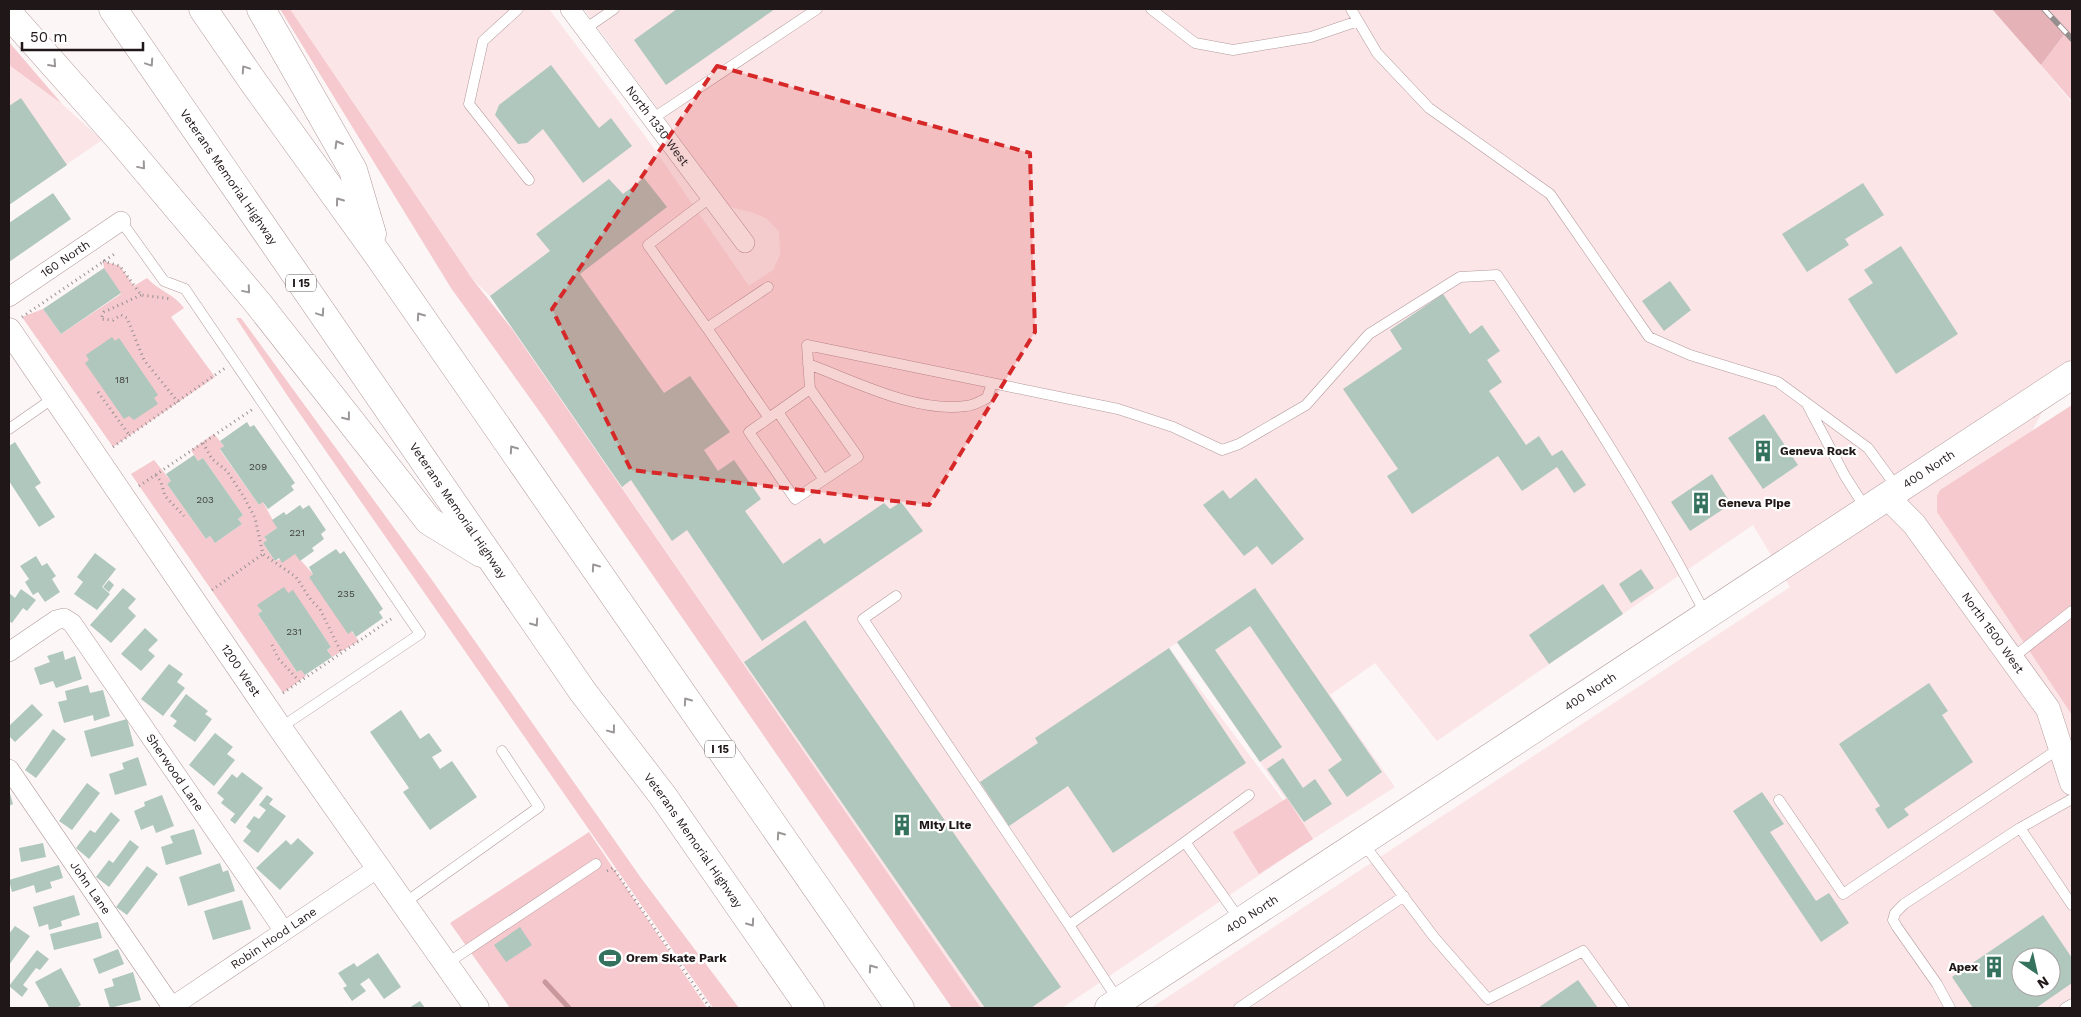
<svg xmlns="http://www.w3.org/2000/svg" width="2081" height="1017" font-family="'Work Sans',sans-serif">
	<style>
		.built { fill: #fbe5e7; fill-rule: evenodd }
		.green { fill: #f5c9cd }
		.forest { fill: #e4b2b7 }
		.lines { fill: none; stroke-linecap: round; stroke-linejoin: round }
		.stream { stroke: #c8989d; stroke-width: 5 }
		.building { fill: #afc7bd; fill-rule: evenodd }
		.service-casing { stroke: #b2999b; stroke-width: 11 }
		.minor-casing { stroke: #b2999b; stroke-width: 20 }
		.tertiary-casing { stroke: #b2999b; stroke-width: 25 }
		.secondary-casing { stroke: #b2999b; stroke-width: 29 }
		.motorway-casing { stroke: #b2999b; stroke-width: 29 }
		.path { stroke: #979091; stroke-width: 3; stroke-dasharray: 1 4; stroke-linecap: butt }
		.service { stroke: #fff; stroke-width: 10 }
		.minor { stroke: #fff; stroke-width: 19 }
		.tertiary { stroke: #fff; stroke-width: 24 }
		.secondary { stroke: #fff; stroke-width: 28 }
		.motorway { stroke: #fff; stroke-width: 28 }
		.rail-casing { stroke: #958e8f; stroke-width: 5.5 }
		.rail { stroke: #fff; stroke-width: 4; stroke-dasharray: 11; stroke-linecap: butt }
		.oneway { stroke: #9b9797 }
		.marked { fill: #d62828; fill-opacity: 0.2; stroke: #d62828; stroke-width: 4; stroke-dasharray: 10 6; stroke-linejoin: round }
		.labels { text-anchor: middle; stroke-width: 4.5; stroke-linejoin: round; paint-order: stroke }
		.number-label { font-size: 10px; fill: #444341 }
		.shield { fill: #fff; stroke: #635d5d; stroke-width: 1 }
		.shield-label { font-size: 11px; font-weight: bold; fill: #201718 }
		.street-label { font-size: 12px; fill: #201718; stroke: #fff }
		.poi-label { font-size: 12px; font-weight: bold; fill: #201718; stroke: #fff; text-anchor: start }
	</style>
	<rect width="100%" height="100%" fill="#fcf6f7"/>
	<path class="built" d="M290 9H549L648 140 749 286 773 270 780 255 779 232 767 219 754 213 730 207 584 9H2044L2041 65 2072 103V357L2006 479H2072V1008H1151L1790 587 1753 525 1437 741 1375 663 1330 695 1395 787 1313 839 1062 1008H981L490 296 473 280ZM1177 643 1303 824 1302 825 1169 648ZM2021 957H2051V987H2021Z
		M9 65 62 104 102 140 9 204Z"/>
	<path class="green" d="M280 9H290L473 280 512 329 981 1008H952L542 415 451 288Z
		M2044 9H2072V101L2041 65 2066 32Z
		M9 42 62 104 9 65Z
		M103 261 120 266 134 286 147 278C159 291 174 294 184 308L171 317 215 377 113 447 22 317 43 309 61 334 121 294 104 268Z
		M236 318H241L432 580 641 878 739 1008H713L291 401Z
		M2072 405V715L1937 512V496L1940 490Z
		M214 434 224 446 220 450 259 505 263 502 277 528 264 537 267 540 263 543 275 561 295 554 313 574 309 577 359 641 332 657 327 650 331 647 293 591 258 605 262 611 258 614 297 672 301 670 306 676 283 693 131 474 154 460 171 481 167 484 206 539 210 536 215 543 242 524 238 519 243 515 203 458 198 461 191 450Z
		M1287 798 1313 839 1259 874 1233 832Z
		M589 832 707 1008H510L450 923Z"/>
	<path class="forest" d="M1992 9H2044L2066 32 2041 65Z"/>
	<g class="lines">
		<path class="stream" d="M545 982 569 1008"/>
	</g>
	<path class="building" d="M677 9H775L666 85 634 40Z
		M551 65 599 128 611 118 632 146 583 183 543 129 527 143 518 144 495 115 499 105Z
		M21 98 67 165 9 205V106Z
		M644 178 667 207 580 274 664 393 690 376 730 432 704 450 718 471 734 460 761 499 745 511 783 564 820 538 824 544 884 503 890 509 901 502 923 531 762 641 687 530 672 541 631 480 622 487 490 296 550 251 536 234 609 179 623 194Z
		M1863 183 1884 215 1845 239 1849 245 1807 272 1782 234Z
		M53 193 71 219 9 262V223Z
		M1901 246 1958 334 1896 374 1848 299 1873 283 1864 270Z
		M104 268 121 293 61 334 43 309Z
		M1670 281 1691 310 1664 331 1642 301Z
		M1443 294 1470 334 1482 325 1500 351 1487 360 1502 382 1489 391 1526 445 1539 436 1552 456 1562 450 1586 485 1574 493 1557 467 1522 491 1498 456 1412 514 1387 476 1398 469 1343 389 1402 349 1390 330Z
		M112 337 115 341 119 338 158 395 154 398 158 404 134 420 129 416 124 419 85 363 89 360 86 355Z
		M1764 414 1798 465 1763 489 1728 438Z
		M247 422 250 427 254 425 295 483 291 486 294 490 268 509 263 502 259 505 220 449 224 446 220 441Z
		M15 442 41 483 35 487 55 517 39 527 9 481V446Z
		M194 455 198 461 203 458 243 515 238 519 242 524 215 543 210 536 206 539 167 484 171 481 166 474Z
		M1712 474 1731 504 1690 531 1671 502Z
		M1256 478 1304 539 1272 565 1257 546 1244 556 1203 505 1223 490 1230 499Z
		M300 505 303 509 309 505 326 530 321 534 324 539 312 548 314 551 300 561 295 554 282 563 279 558 275 561 263 543 267 540 264 537 277 528 272 520 284 512 286 515Z
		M336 549 340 554 344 551 383 609 379 612 383 618 356 637 352 631 348 634 309 577 313 574 309 567Z
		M95 553 116 569 102 587 110 594 97 610 74 594 83 582 77 577Z
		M36 556 42 566 47 563 56 576 52 579 60 592 45 602 38 592 33 595 25 582 29 579 20 566Z
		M1641 569 1654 588 1631 603 1619 584Z
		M109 580 114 585 109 592 103 587Z
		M1603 584 1623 614 1549 664 1529 635Z
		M284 587 288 593 293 590 331 647 327 650 332 657 305 675 301 670 297 672 258 614 262 611 257 605Z
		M123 588 136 599 128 608 136 616 111 643 90 625Z
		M1255 588 1382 772 1347 797 1328 770 1342 760 1250 626 1215 650 1282 747 1260 762 1177 642Z
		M21 589 36 600 27 611 23 608 12 623 9 621V593L15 598Z
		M805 620 1061 987 1031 1008H985L744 662Z
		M145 628 158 640 148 650 155 656 141 671 121 654Z
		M1169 648 1246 763 1113 853 1068 786 1009 826 980 782 1038 743 1035 738Z
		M63 651 65 660 75 656 82 679 56 688 53 681 40 685 34 668 50 662 47 656Z
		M169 664 183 674 177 682 185 688 163 716 141 699Z
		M1929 683 1948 711 1942 715 1973 762 1904 809 1909 815 1888 829 1875 809 1880 806 1839 744Z
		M88 685 90 693 103 690 110 716 94 721 93 715 64 723 58 702 67 700 65 691Z
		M186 694 208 711 205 714 212 719 195 742 173 726 177 721 170 716Z
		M32 704 43 715 15 742 9 736V726Z
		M401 710 420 739 429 733 442 751 432 757 440 769 452 761 477 797 430 830 403 792 409 788 370 732Z
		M127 719 134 746 91 757 84 731Z
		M53 729 66 739 36 778 25 770Z
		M215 733 233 747 227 754 235 760 214 786 189 765Z
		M138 757 147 785 115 795 109 774 124 769 122 763Z
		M1283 758 1303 788 1315 779 1332 804 1304 822 1267 769Z
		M242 772 263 788 235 824 230 820 235 814 221 803 224 799 217 793 232 774 237 778Z
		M87 783 100 793 72 830 59 821Z
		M9 790 13 804 9 806Z
		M1762 792 1784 824 1770 832 1816 901 1829 893 1849 923 1821 942 1733 811Z
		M162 795 174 826 156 833 153 825 141 830 134 811 145 806 144 802Z
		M267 795 273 799 269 804 286 816 258 853 243 841 251 831 246 827 254 816 259 819 266 810 259 805Z
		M111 812 120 820 89 859 76 848 90 830 95 833Z
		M194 829 202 854 166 865 161 847 173 843 170 836Z
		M298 838 314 853 280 890 256 868 286 840 291 845Z
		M130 840 139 847 109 887 96 877 109 860 113 863Z
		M43 843 46 857 21 862 19 848Z
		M220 863 223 872 228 870 235 891 188 906 179 877Z
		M59 865 63 878 50 882 52 888 36 893 34 885 12 892 9 880Z
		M147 866 158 874 127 915 116 907Z
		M74 895 80 915 61 921 62 926 49 930 48 924 39 927 33 907Z
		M242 900 251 929 213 940 204 911Z
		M2043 915 2072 958V983L2036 1008H1973L1952 977ZM2021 957H2051V987H2021Z
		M98 922 102 938 54 950 50 934Z
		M15 926 30 936 9 965V934Z
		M520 927 532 945 506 962 494 945Z
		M118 949 124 964 99 974 93 959Z
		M37 950 49 959 40 970 36 968 23 985 28 989 22 997 9 986Z
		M378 953 401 987 384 999 369 978 360 984 366 991 352 1001 343 988 347 986 338 973 354 963 357 967Z
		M61 968 81 1005 76 1008H46L49 1007 35 982Z
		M133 972 141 1000 110 1008 104 989 114 986 112 979Z
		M1578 980 1598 1008H1538Z
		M420 1001 425 1008H409Z"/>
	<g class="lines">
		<g class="service-casing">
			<path id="service" d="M518 9 483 41 469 104 529 180
				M1151 9 1195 43 1233 50 1311 37 1358 21
				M1351 9 1377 53 1429 108 1550 194 1649 337 1690 355 1778 382 1868 448 1898 489
				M585 29 614 9
				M652 119 817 9
				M121 221 164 281 185 289 420 634 280 728
				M768 287 707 328 769 418
				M707 328 648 245 711 197
				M808 364C855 381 915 413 966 406 973 406 981 401 987 398L992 383
				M810 389 749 432 795 499 858 457 810 389 807 345 1118 409 1173 427 1222 450 1239 444 1306 405 1369 334 1460 277 1497 275C1572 385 1645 497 1706 615
				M1808 406 1845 476 1866 509
				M778 412 824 480
				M9 429 55 397
				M896 596 863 619 1069 925
				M2011 659 2072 611
				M1779 800 1843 894 2060 748
				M2020 828 2072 905
				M1185 842 1249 795
				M1363 843 1434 937 1488 999 1583 951 1624 1008
				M403 904 539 807 502 751
				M446 964 596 864
				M1118 1000 1069 925 1185 842 1240 920
				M1239 1008 1404 896
				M1950 1008 1937 984 1897 927 1893 920 1895 913 1904 904 2020 828 2072 799
				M2065 1008 2072 1004"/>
		</g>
		<g class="minor-casing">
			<g id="minor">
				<path id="s1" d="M570 9 745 243"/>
				<path id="s2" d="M9 297 121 221"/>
				<path id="s3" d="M9 652 56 620 64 618 72 623 284 931"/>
				<path id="s4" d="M9 769 172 1007"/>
				<path id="s5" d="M170 1008 378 868"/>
			</g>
		</g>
		<g class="tertiary-casing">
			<g id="tertiary">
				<path id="s6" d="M9 330 280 728 477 1008"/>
				<path id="s7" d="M1889 496 1897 507 1914 524 2048 709 2072 783"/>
			</g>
		</g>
		<g class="secondary-casing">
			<g id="secondary">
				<path id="s8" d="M1109 1008 2072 375"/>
			</g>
		</g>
		<g class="motorway-casing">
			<g id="motorway">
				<path id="s9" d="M113 9 583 692 663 796 810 1008"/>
				<path d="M203 9 254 83 378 255 900 1008"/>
				<path d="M261 9 353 170 372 234"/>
				<path d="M9 14 118 137 257 302 429 521 481 553"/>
			</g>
		</g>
		<path class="path" d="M103 261 120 266 141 295 172 299
			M141 295 104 312 101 319 113 320 121 315 127 318 144 360 178 402
			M22 317 116 253
			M98 392 130 436
			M203 443 212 459 227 471 244 497 255 518 263 554 296 577 311 600 320 609 341 652
			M113 447 225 368
			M156 475 161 482 165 496 184 516
			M139 486 253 409
			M212 590 263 554
			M272 645 278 658 299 681
			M283 693 394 617
			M607 871 613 868 710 1008"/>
		<use href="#service" class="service"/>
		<use href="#minor" class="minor"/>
		<use href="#tertiary" class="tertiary"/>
		<use href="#secondary" class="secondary"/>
		<use href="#motorway" class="motorway"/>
		<g class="rail-casing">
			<path id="rail" d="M2044 9 2072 39"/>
		</g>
		<use href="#rail" class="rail"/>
	</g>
	<defs><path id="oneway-chevron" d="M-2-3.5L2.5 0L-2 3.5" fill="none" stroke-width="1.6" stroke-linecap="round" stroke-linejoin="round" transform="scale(1.25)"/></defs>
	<g class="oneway">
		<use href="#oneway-chevron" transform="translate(150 63) rotate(56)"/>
		<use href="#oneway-chevron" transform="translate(53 64) rotate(48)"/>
		<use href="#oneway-chevron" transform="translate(245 69) rotate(-124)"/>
		<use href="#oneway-chevron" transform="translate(338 144) rotate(-120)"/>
		<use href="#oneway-chevron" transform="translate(142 166) rotate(50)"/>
		<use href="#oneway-chevron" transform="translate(339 201) rotate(-126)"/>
		<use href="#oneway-chevron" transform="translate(247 290) rotate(50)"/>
		<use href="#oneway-chevron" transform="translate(321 313) rotate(56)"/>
		<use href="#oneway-chevron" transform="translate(420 316) rotate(-125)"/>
		<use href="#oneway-chevron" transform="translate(347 417) rotate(52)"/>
		<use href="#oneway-chevron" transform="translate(513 449) rotate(-125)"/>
		<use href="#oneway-chevron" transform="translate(595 567) rotate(-125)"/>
		<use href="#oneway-chevron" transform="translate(535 623) rotate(55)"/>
		<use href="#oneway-chevron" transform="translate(687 701) rotate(-125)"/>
		<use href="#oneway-chevron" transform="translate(612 730) rotate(53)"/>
		<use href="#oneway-chevron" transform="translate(780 835) rotate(-125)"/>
		<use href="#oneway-chevron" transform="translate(751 923) rotate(55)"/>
		<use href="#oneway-chevron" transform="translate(872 968) rotate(-125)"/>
	</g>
	<path class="marked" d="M717 66 1030 153 1035 332 929 505 631 470 552 309Z"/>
	<defs>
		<g id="building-bare" transform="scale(1.725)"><path d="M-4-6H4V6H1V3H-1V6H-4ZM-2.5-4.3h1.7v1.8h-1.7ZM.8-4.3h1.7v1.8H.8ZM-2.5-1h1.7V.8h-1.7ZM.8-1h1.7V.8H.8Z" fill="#35725e" stroke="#fff" stroke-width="2.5" paint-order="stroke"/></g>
		<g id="stadium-bare" transform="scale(1.725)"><path d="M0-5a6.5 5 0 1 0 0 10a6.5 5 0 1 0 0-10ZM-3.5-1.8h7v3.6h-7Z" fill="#35725e" stroke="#fff" stroke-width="2.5" paint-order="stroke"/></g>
	</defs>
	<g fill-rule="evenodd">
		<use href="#building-bare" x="1763" y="451"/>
		<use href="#building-bare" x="1701" y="503"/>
		<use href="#building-bare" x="902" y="825"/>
		<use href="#stadium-bare" x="610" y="958"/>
		<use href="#building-bare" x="1994" y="967"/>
	</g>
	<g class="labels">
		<g class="number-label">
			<text x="122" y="383">181</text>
			<text x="258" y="470">209</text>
			<text x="205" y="503">203</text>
			<text x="297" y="536">221</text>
			<text x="346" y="597">235</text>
			<text x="294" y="635">231</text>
		</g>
		<g class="shield">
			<rect x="286" y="274.5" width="30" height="17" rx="4"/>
			<rect x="705" y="740.5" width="30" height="17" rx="4"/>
		</g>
		<g class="shield-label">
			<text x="301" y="287">I 15</text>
			<text x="720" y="753">I 15</text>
		</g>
		<g class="street-label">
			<text dy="4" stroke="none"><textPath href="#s1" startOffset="146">North 1330 West</textPath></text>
			<text dy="4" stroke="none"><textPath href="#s9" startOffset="204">Veterans Memorial Highway</textPath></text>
			<text dy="4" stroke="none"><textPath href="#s2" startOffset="68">160 North</textPath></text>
			<text dy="4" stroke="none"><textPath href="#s8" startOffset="981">400 North</textPath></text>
			<text dy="4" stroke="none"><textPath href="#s9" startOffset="609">Veterans Memorial Highway</textPath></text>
			<text dy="4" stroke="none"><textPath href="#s7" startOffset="172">North 1500 West</textPath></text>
			<text dy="4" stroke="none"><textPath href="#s6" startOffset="412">1200 West</textPath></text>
			<text dy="4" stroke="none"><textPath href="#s8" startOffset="576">400 North</textPath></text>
			<text dy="4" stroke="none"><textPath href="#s3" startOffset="256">Sherwood Lane</textPath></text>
			<text dy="4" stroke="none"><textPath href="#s9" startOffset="1014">Veterans Memorial Highway</textPath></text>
			<text dy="4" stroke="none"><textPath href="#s4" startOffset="144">John Lane</textPath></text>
			<text dy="4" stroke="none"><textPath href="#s8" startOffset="171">400 North</textPath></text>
			<text dy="4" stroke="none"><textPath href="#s5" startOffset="125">Robin Hood Lane</textPath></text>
		</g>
		<g class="poi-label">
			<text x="1780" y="455">Geneva Rock</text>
			<text x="1718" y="507">Geneva Pipe</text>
			<text x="919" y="829">Mity Lite</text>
			<text x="626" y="962">Orem Skate Park</text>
			<text x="1978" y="971" text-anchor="end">Apex</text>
		</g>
	</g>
	<rect width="2081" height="1017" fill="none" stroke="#201718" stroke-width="20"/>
	<g transform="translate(2036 972) rotate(146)"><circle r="24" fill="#ffffff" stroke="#a6a2a3"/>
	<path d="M0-4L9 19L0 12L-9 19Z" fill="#35725e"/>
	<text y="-8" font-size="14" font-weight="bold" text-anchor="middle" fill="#201718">N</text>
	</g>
	<path d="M22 42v8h121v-8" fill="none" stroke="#201718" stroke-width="2.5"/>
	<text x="30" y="42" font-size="15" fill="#201718" stroke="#ffffff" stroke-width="4" paint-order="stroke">50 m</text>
</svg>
